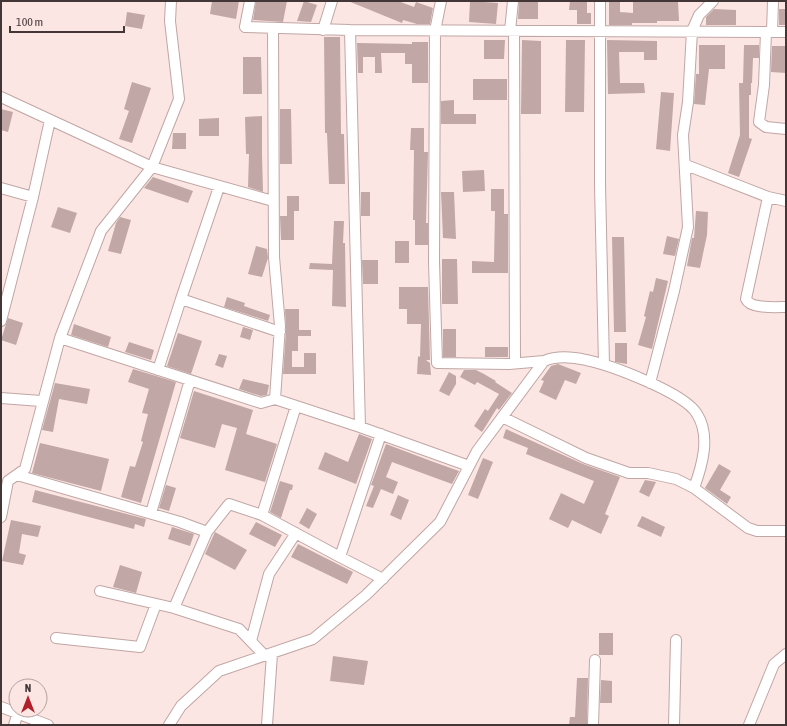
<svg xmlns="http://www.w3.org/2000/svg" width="787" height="726" font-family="'Asap Condensed',sans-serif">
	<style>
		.building { fill: #c1a7a5 }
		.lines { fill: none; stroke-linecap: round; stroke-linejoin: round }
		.minor-casing { stroke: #c0a6a4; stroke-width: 12 }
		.minor { stroke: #fff; stroke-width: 10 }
	</style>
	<rect width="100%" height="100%" fill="#fce6e4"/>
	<path class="building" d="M212 1H239L236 19 210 14Z
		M256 1H287L283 22 253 20Z
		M304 1 317 5 311 22 297 21Z
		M348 1H398L414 7 416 2 433 8 430 24H417L403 20 402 23Z
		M470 1 498 3 496 24 469 22Z
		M519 1H538V19H518Z
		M570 1H587V13H591V24H577V10H569Z
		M609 1H620V12L633 13V1H678L679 21H657V23H632V25H609Z
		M714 9 736 10V25H706V17Z
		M779 9H786V25H779Z
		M127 12 145 15 142 29 125 26Z
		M324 37H340L341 134H344L345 184H329L327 133H325Z
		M484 40H505L504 59H484Z
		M522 40 541 41V114H521Z
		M566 40H585L584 112H565Z
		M607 40 657 41V60H644V52H619L620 83H644L645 93 608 94Z
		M412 42H428V83H412V64H405V53H381L382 73H375V57H363V73H358L357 43 412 44Z
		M699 45H725V69H709L705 105 694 104 696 74H699Z
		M744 45H759V58H753L752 83H751V95H749V138L752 139 739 177 728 173 740 135 739 83H743Z
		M772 46H786V73L771 72Z
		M243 57H261L262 94H243Z
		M473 79H507V100H473Z
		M132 82 151 88 132 143 119 139 129 111 124 109Z
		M661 92 674 93 670 151 656 149Z
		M454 100V114H476V124H441V101Z
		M1 109 13 112 8 132 1 130Z
		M280 109H291L292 164H280Z
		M262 116V154L263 192 248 187 249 154H246L245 117Z
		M219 118V136H199V119Z
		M411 128H424V152H428L426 223H428V245H415V220H413L414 150H410Z
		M173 133H186V149H172Z
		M484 170 485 191 463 192 462 171Z
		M153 177 193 191 188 203 144 188Z
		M491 189H504V214H508V273H472V261L494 262 495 211H491Z
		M361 192H370V216H361Z
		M441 192H454L456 239 443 238Z
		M287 196H299V211H294V240H281L280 216H287Z
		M58 207 77 213 70 233 51 227Z
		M696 211 708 212 707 235 700 268 687 266 692 238H694Z
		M120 217 131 220 121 254 108 251 116 223Z
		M334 221H344L343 243H345L346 307 332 306 333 270 309 269 310 263 332 264Z
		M667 236 679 239 675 256 663 254Z
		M612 237H624L626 332H614Z
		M395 241H409V263H395Z
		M256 246 267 249 268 258 262 277 248 274Z
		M442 259H457L458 304H442Z
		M362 260H378V284H363Z
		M656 278 668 281 652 349 638 345 646 317 644 316 650 291 653 292Z
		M399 287H428L430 360H426L430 363 431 375 417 374 418 356 420 357 421 324H407V309H399Z
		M227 297 245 303 244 306 270 315 268 321 224 307Z
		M285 309H299V330H311V336H298V351H292V367H304V353H316V374H283L286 331Z
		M8 318 23 323 16 345 1 340Z
		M74 324 111 337 108 347 71 335Z
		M243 327 253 330 250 340 240 337Z
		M443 329H456V357H443Z
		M178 333 202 341 191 374 167 366Z
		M129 342 154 350 151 360 125 352Z
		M615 343H627V364L615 362Z
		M485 347H508V357H485Z
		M219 354 227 356 223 368 215 365Z
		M558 364 581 373 576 384 565 380 556 400 539 392 544 381 541 380 551 366Z
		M133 369 176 382 141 503 121 497 130 466 135 467 143 442 141 441 148 414 142 413 149 389 128 382Z
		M464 370H476L484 374 496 381 495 382 512 393 499 410 497 408 482 432 474 426 485 409 488 411 499 394 477 382 475 385 460 377Z
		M449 372 456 376V384L449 396 439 391Z
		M243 379 269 385 267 395 261 396 239 389Z
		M55 383 90 389 87 404 59 399 53 432 42 430Z
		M194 391 253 410 246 434 277 444 265 482 225 470 237 428 222 424 215 448 180 438Z
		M506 429 583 464 620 477 605 514 609 516 601 534 572 520 568 528 549 519 561 493 584 504 594 481 526 454 528 448 503 438Z
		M359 434 372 439 356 484 318 469 325 452 348 462Z
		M40 443 109 459 101 491 32 473Z
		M386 444 431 461 459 471 452 484 392 462 386 477 398 482 393 494 381 489 373 508 366 506 374 486 371 485Z
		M483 458 493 462 478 499 468 495Z
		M719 464 731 471 720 490 731 497 727 504 705 488Z
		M645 480 656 482 649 497 639 492Z
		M280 481 293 485 292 490H290L281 518 270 512Z
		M166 485 176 488 169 511 159 508Z
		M35 490 146 519 144 527 135 524 134 529 32 502Z
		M398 495 409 500 401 520 390 515Z
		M307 508 317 514 309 529 299 523Z
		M642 516 665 527 661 537 637 526Z
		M11 520 41 526 38 537 22 534 19 553 26 555 23 565 2 561Z
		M256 522 282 535 275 547 249 534Z
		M172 527 194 534 190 546 168 539Z
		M215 532 247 550 235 570 205 554Z
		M298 544 353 572 347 584 291 557Z
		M120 565 142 572 136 593 113 587Z
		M599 633H613V655H599Z
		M333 656 368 661 364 685 330 681Z
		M577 678H588L587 725H569L570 717H575Z
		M601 680 612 681V703H600Z"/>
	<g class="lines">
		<g class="minor-casing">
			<path id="minor" d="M250 1 245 27 350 30 786 32
				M441 1 435 31 434 262 437 363 509 364 544 361
				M600 1V185L604 364
				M273 29 274 257 280 326 275 399
				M323 30 332 1
				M350 30 360 427
				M510 31 513 1
				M514 31 515 363
				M766 32 764 85 759 122 766 127 786 129
				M772 32 773 1
				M1 97 152 167 273 201
				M686 165 768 197 786 201
				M219 187 181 299 280 332
				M1 188 33 197
				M768 197 746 299C750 309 776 307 786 307
				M1 321 33 197 50 120
				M60 338 261 403 275 399 360 427 469 466
				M158 370 181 299
				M650 383 674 291 688 227 683 135 688 102 692 31 699 15 713 1
				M1 398 41 401
				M296 406 262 515 340 557
				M502 417 586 458 629 473H648L676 479 694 488 748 528 757 531H786
				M381 434 340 557 383 579
				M17 475 180 522 207 532 174 608 239 629 265 656
				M151 513 190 380
				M1 517 8 481 25 469 60 338 101 231 152 167 179 99 170 21 171 1
				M207 532 229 504 262 515
				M100 591 174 608
				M56 638 140 647 156 604
				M251 641 269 574 296 533
				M1 707 48 725
				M14 725 18 713
				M169 725 181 706 219 671 313 639 366 595 440 522 477 451 544 361C556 356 573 357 586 360 611 365 685 393 697 414 711 436 702 466 694 488
				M267 725 272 654
				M593 725 595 660
				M674 725 676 640
				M749 725 774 664 786 654"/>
		</g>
		<use href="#minor" class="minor"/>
	</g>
	<rect width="787" height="726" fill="none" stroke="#423736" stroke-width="4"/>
	<g transform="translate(28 698)"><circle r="19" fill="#fce6e4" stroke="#b2a09e"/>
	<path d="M0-3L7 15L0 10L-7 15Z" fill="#b11f2b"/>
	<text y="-6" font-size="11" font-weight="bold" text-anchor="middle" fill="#423736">N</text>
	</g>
	<path d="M10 26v6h114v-6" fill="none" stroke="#423736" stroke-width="2"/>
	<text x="16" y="26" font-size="12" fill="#423736" stroke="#fce6e4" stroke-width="3" paint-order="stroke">100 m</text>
</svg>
